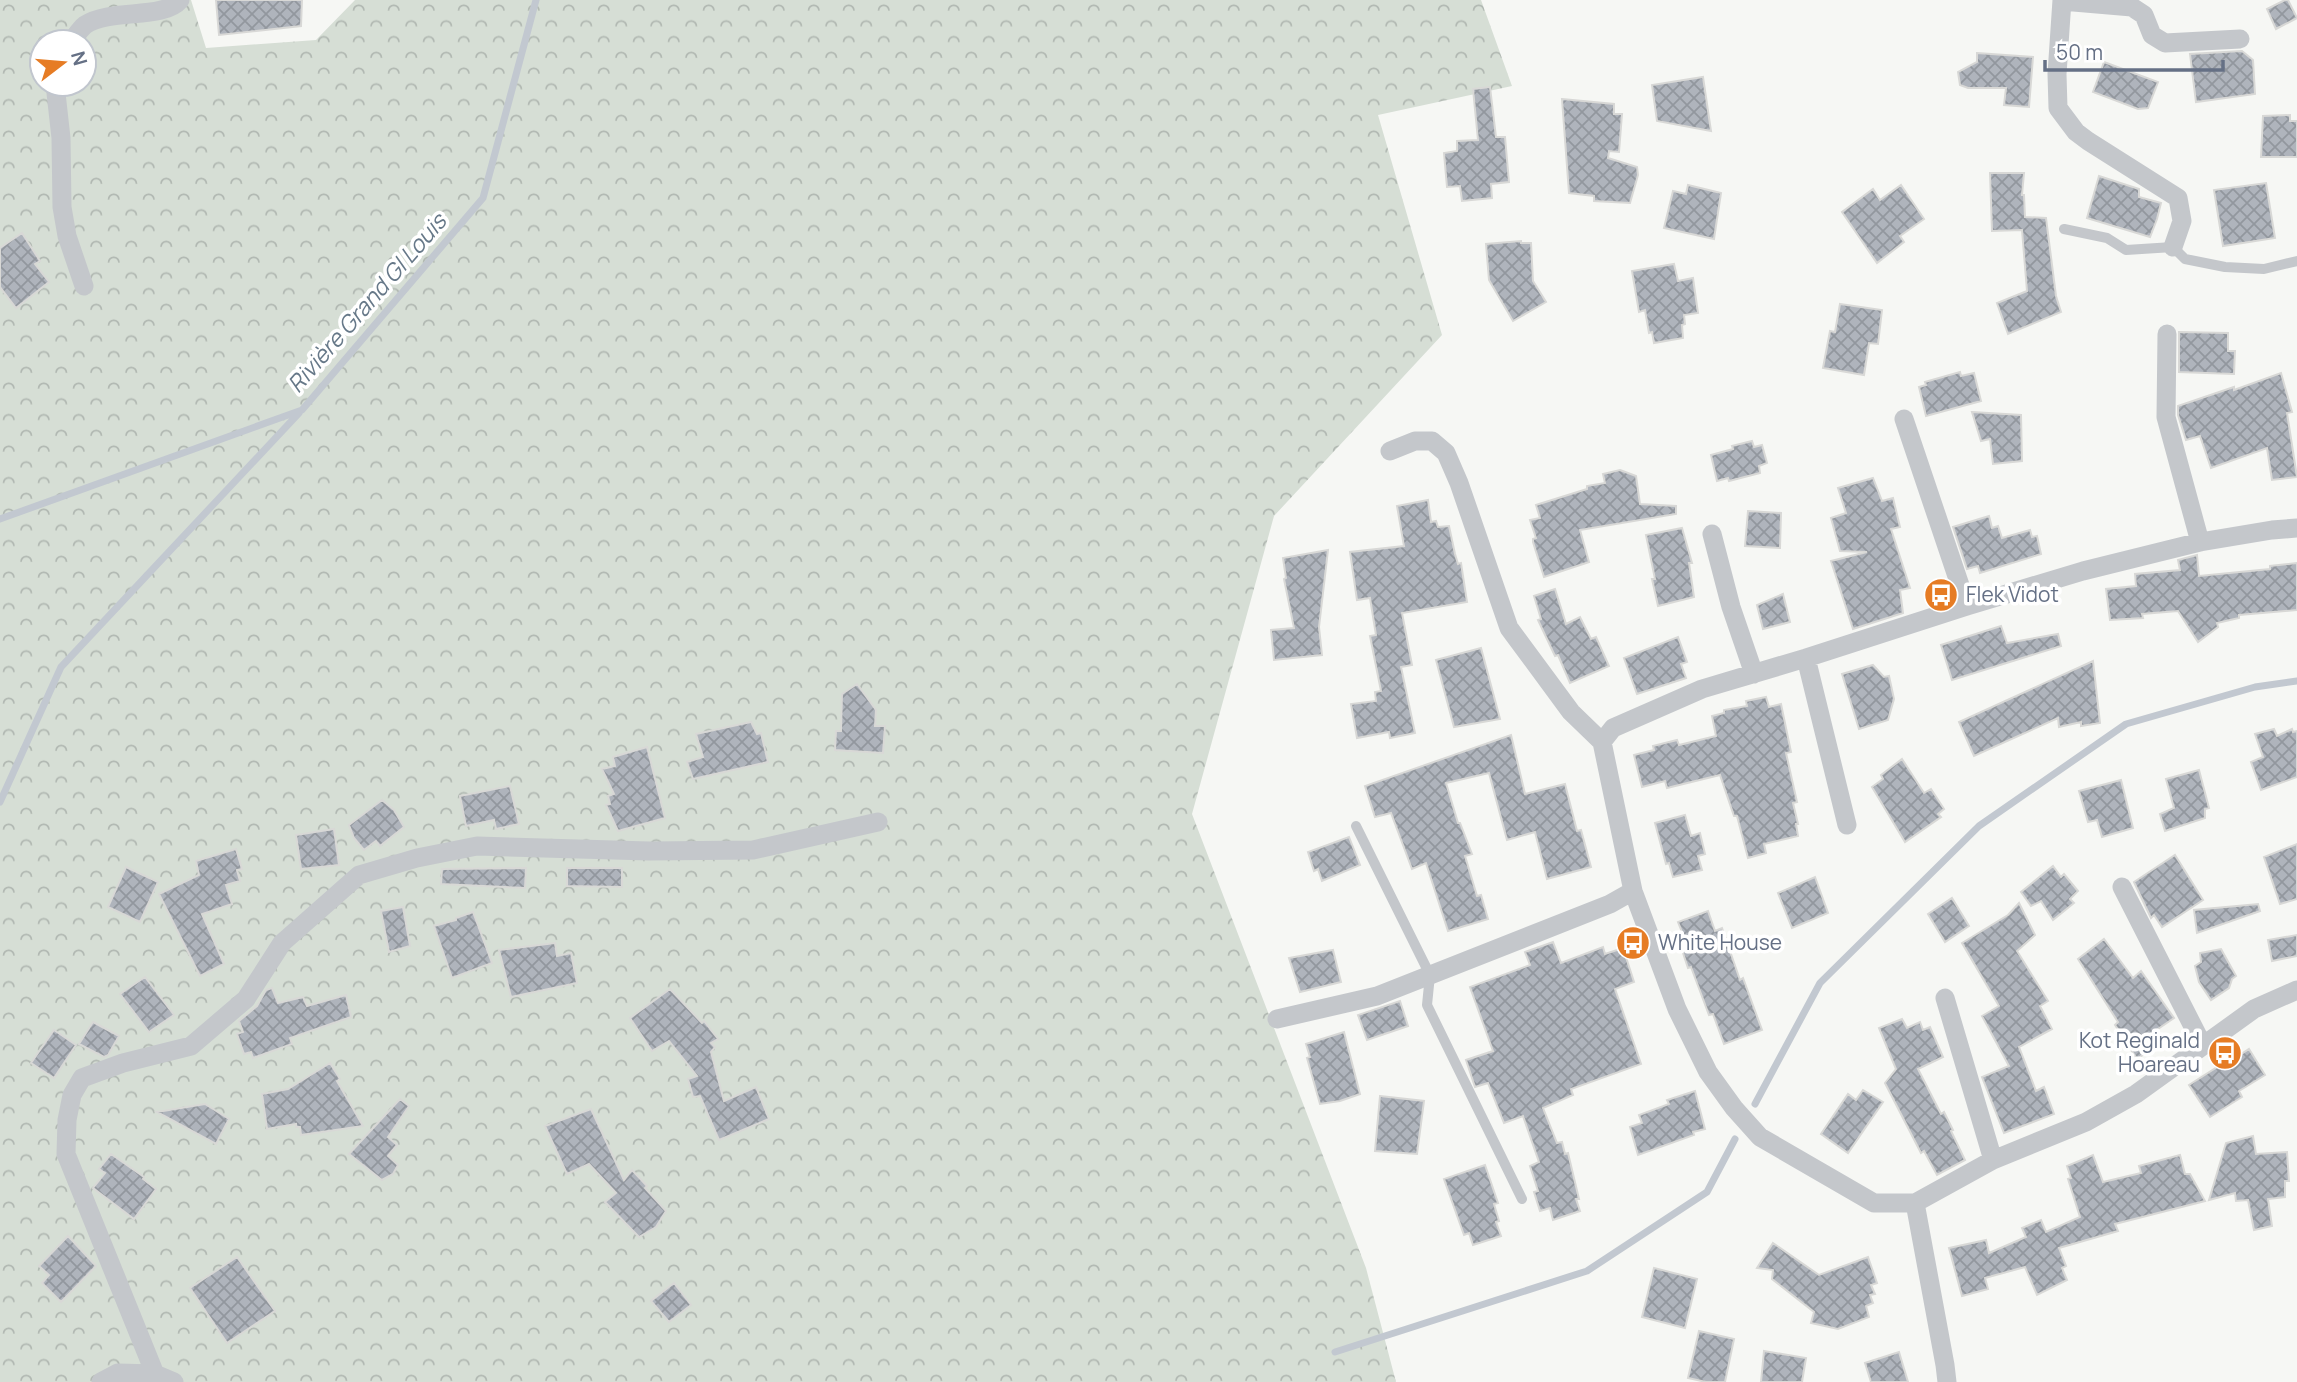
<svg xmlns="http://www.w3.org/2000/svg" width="2297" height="1382" font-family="Manrope,sans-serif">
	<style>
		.forest { fill: url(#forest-crowns); fill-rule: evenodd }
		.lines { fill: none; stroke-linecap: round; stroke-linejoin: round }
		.stream { stroke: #c2c8d0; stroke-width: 7 }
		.building { fill: url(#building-cross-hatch); stroke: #d8d8d6; stroke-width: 2 }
		.service { stroke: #c4c7cb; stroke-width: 10 }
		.minor { stroke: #c4c7cb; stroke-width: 19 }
		.labels { text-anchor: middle; stroke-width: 7; stroke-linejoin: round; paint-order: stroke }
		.poi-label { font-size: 21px; fill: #657085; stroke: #fff; text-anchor: start }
		.water-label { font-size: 23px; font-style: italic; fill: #667888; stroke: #fff }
	</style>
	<defs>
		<pattern id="forest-crowns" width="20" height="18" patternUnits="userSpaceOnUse" patternTransform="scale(1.75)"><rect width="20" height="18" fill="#d6ded5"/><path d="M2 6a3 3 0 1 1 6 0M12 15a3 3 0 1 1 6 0" fill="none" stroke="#b1b8b2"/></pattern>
		<pattern id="building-cross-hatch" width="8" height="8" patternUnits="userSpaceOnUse" patternTransform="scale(1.75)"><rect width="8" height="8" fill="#afb4bc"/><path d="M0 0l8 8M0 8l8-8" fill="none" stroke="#92979e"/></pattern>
	</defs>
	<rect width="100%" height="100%" fill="#f6f7f4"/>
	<path class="forest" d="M0 0H191L206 48 316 40 355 0H1481L1512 86 1378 115 1442 335 1274 516 1192 814 1366 1268 1396 1382H0ZM42 42H84V84H42Z"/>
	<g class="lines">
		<path class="stream" d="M0 519 302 410 483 198 536 0
			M0 802 61 667 299 413
			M1755 1104 1820 983 1979 826 2126 724 2255 687 2297 681
			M1335 1352 1587 1271 1707 1192 1735 1139"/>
	</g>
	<path class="building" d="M216 0H302L301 26 219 35Z
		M2285 0H2288L2297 18 2276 29 2267 9Z
		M2242 51 2253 60 2255 94 2196 102 2190 54Z
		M1977 53 2033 57 2029 107 2004 105 2006 88H1968L1960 85 1958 72 1977 62Z
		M2104 62 2158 82 2148 108 2138 109 2093 92Z
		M1703 77 1711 131 1657 121 1652 85Z
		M1490 87 1496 137H1505L1509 182 1491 184 1492 198 1462 201 1460 186 1447 187 1444 153 1457 151V141L1478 140 1473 89Z
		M1562 99 1614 104V114H1622L1619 152 1609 151 1608 158 1637 167 1638 175 1630 203 1594 201V196L1569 193Z
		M2290 115V121H2297V157H2261L2263 116Z
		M1990 173H2024L2022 195H2024L2025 217 2046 218 2056 296 2061 312 2008 334 1997 303 2027 291 2022 230 1992 231Z
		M2099 176 2139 189V197L2161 203 2157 219 2150 237 2087 218Z
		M2266 183 2275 238 2223 246 2214 190Z
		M1688 185 1721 193 1714 239 1664 228 1673 191 1686 194Z
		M1901 185 1924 219 1900 236 1904 242 1877 263 1842 212 1873 189 1880 200Z
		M22 233 40 261 35 264 49 282 16 308 0 287V248Z
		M1521 241V243H1531L1533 281 1546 302 1513 321 1489 280 1486 244Z
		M1674 264 1678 281 1693 278 1698 313 1684 315 1685 324 1682 325 1683 338 1654 343 1652 332 1649 333 1645 310 1639 312 1632 271Z
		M1840 304 1882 310 1878 344 1869 343 1864 375 1823 368 1830 331 1835 332Z
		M2179 332 2228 333V351H2235L2234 374 2179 372Z
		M1960 372 1961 376 1974 373 1981 401 1926 416 1919 387 1926 385 1925 382Z
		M2281 373 2292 412 2287 413 2297 477 2272 480 2267 448 2211 468 2200 436 2186 440 2178 415V406L2234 387V390Z
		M1972 412 2021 415 2022 461 1993 464 1990 439 1981 441Z
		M1752 441 1754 447 1762 445 1767 463 1759 466 1760 473 1729 481 1728 478 1717 481 1711 455 1733 449 1732 446Z
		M1620 470 1636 476 1640 504 1676 506V514L1580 530 1589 562 1544 577 1533 542V539L1536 538 1530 520 1540 518 1536 505 1587 489V486L1605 483 1603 474Z
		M1873 478 1882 501 1893 498 1900 527 1891 529 1910 588 1900 590 1903 613 1853 629 1831 561 1867 552 1840 551 1831 518 1846 513 1838 488Z
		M1428 500 1431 522 1436 521 1438 527 1449 526 1455 554 1458 564 1461 563 1467 602 1402 613 1412 665 1401 667 1415 733 1390 738 1389 732 1357 738 1351 704 1376 701 1375 692 1381 691 1370 636 1376 635 1370 598 1357 600 1350 552 1404 546 1397 506Z
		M1748 511 1781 513 1780 548 1745 546Z
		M1989 516 1992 528 1998 526 2002 538 2030 530 2032 537 2037 536 2041 554 1980 573 1978 566 1967 569 1953 527Z
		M1682 528 1692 563H1689L1694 597 1658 606 1652 579H1655L1646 535Z
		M1328 550 1319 627 1322 655 1274 660 1271 630 1294 628 1284 579 1286 578 1283 558Z
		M2197 555 2199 576 2270 569V566L2297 563V610L2239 615V618L2217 623 2218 627 2198 642 2178 611 2142 614 2143 618 2110 620 2106 589 2136 586 2135 574 2180 570 2178 560Z
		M1555 589 1566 624 1580 617 1591 639 1596 637 1609 666 1570 683 1558 655 1555 656 1538 620 1541 619 1534 596Z
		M1783 594 1790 622 1763 629 1757 605Z
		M2001 626 2007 643 2058 634 2061 646 1952 680 1941 645Z
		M1678 637 1687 662 1681 664 1686 678 1637 694 1624 658Z
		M1481 648 1500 719 1454 727 1436 660Z
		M2093 661 2100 723 2081 726V722L2059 727 2058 718 1974 756 1959 722Z
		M1873 665 1884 677 1889 676 1894 699 1888 720 1859 729 1842 674Z
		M857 684 876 710 875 726H885L883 753 835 750 836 731H841L842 694Z
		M1766 697 1769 707 1781 704 1791 752 1786 753 1797 802 1793 803 1798 824H1796L1798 836 1764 844 1766 853 1748 858 1737 816H1734L1720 775 1667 788 1665 781 1642 787 1634 755 1654 750 1653 746 1677 740 1679 745 1716 736 1712 716 1724 713V710L1747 706 1746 701Z
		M751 722 757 734 761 733 768 762 693 779 687 762 703 757 696 734Z
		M2274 729 2277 736 2292 729 2293 732 2297 731V777L2261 790 2251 762 2263 757 2255 734Z
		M1511 735 1525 794 1565 784 1577 831 1581 830 1591 867 1547 879 1535 832 1507 840 1489 773 1446 783 1458 823H1460L1472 854 1465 856 1477 896 1481 895 1488 919 1448 931 1426 863 1412 869 1391 813 1375 817 1365 786Z
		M647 747 665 818 618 831 606 805 610 804 608 796 614 794 602 769 615 766 613 757Z
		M1902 759 1924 793 1931 789 1944 809 1938 814 1941 817 1905 842 1872 787 1883 779 1881 775Z
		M2199 770 2209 808 2205 809V818L2165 831 2160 814 2174 808 2166 779Z
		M2121 780 2133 828 2102 837 2097 820 2088 822 2079 791Z
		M510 786 519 824 496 829 494 820 466 826 460 796Z
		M382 800 394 810 404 827 380 846 376 841 364 850 354 838 349 825Z
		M1685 815 1691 836 1700 833 1705 854 1698 856 1702 870 1673 877 1669 863 1666 864 1655 823Z
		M334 829 339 865 301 869 296 835Z
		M1349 837 1360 865 1322 881 1318 869 1314 871 1308 852Z
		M2297 844V899L2280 904 2264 857Z
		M236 849 242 869 237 870 240 881 226 885 232 904 202 914 224 964 200 976 159 894 199 875 196 861Z
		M2175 855 2203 900 2162 927 2154 915 2151 918 2134 882Z
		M2053 866 2061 877 2064 874 2078 891 2070 899 2074 903 2053 920 2041 901 2031 906 2021 892Z
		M126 867 158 882 140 922 108 907Z
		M526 868 525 888 441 884 442 869Z
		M567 868H622V887L567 886Z
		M1815 877 1828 913 1792 928 1778 893Z
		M1952 898 1969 926 1945 942 1928 914Z
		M2019 903 2035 935 2017 951 2048 1001 2040 1006 2052 1029 2019 1047 2036 1091 2044 1087 2054 1114 2004 1133 1982 1077 2009 1066 1982 1016 1999 1006 1962 943 2008 915Z
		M2258 904 2260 911 2197 933 2194 910Z
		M403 907 410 946 389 952 381 911Z
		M1708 911 1715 931 1722 928 1740 980 1743 978 1762 1030 1724 1044 1713 1014 1709 1015 1691 967 1688 968 1680 944 1686 942 1678 922Z
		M473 912 492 963 452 978 434 926 456 920V918Z
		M2297 935V956L2272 961 2268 940Z
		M2104 939 2133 978 2141 971 2174 1018 2155 1031 2161 1042 2137 1059 2115 1025 2118 1022 2078 959Z
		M1553 942 1561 963 1603 947 1605 954 1623 948 1634 982 1615 989 1641 1064 1571 1089 1573 1095 1543 1108 1557 1143 1562 1142 1565 1154 1568 1153 1579 1199H1576L1580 1211 1553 1220 1550 1208 1540 1211 1534 1192 1538 1191 1530 1166 1539 1162 1523 1116 1504 1123 1488 1083 1475 1087 1466 1060 1493 1051 1470 987 1530 965 1525 952Z
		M555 943 557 956 571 953 577 983 511 997 499 950Z
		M2221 949 2236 976 2232 979 2229 988 2211 1000 2199 982 2195 966 2201 962 2200 953Z
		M1333 950 1341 982 1300 992 1289 958Z
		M145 977 174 1015 149 1032 120 994Z
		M272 988 278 1003 303 997 307 1006 346 995 351 1017 290 1038 292 1044 253 1058 251 1052 244 1054 237 1034 243 1032 239 1021 257 1006 266 990Z
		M670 989 702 1023 704 1021 718 1039 711 1043 715 1047 711 1052 724 1101 756 1087 769 1119 719 1140 700 1096 693 1097 688 1079 697 1076 669 1041 652 1051 630 1018Z
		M1400 1001 1408 1026 1367 1040 1358 1015Z
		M1902 1019 1907 1028 1920 1022 1923 1030 1930 1027 1943 1057 1918 1069 1941 1114 1944 1112 1953 1130 1951 1131 1965 1160 1937 1175 1924 1151 1921 1153 1885 1083 1896 1069 1879 1028Z
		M93 1022 119 1036 108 1055 104 1057 79 1044Z
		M54 1030 76 1045 54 1078 31 1063Z
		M1344 1032 1360 1094 1340 1101 1320 1104 1307 1058 1310 1057 1306 1044Z
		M2249 1049 2265 1075 2239 1091 2242 1097 2210 1117 2189 1085 2222 1064 2223 1066Z
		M330 1063 340 1079 337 1081 363 1126 301 1135 300 1127H296V1124L267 1129 262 1094 288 1089Z
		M1863 1090 1883 1102 1848 1153 1821 1134 1848 1094 1856 1100Z
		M1695 1091 1705 1129 1693 1132 1694 1135 1638 1155 1630 1127 1642 1123 1639 1115 1669 1104 1667 1100Z
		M1380 1096 1424 1101 1417 1154 1375 1151Z
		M400 1099 409 1106 388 1137 397 1145 388 1156 398 1165 393 1174 382 1180 349 1154Z
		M205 1104 229 1119 216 1144 157 1112Z
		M591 1109 624 1180 632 1170 647 1186 645 1188 666 1211 656 1227 639 1237 605 1202 616 1193 589 1164 567 1174 545 1126Z
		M2253 1136 2256 1154 2287 1152 2289 1181H2285V1197L2268 1199 2272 1226 2254 1230 2248 1200 2236 1201 2235 1193 2209 1200 2226 1143Z
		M111 1154 144 1177 143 1179 156 1189 134 1219 93 1188 105 1173 99 1169Z
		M2093 1155 2103 1182 2141 1173 2139 1166 2180 1155 2185 1174H2190L2205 1201 2115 1224 2118 1231 2059 1248 2066 1266 2062 1268 2067 1280 2037 1295 2025 1267 1985 1278 1988 1289 1962 1296 1949 1248 1986 1240 1989 1253 2026 1237 2022 1228 2041 1220 2046 1232 2080 1217 2068 1179 2071 1178 2067 1166Z
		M1485 1165 1498 1203 1494 1204 1499 1221 1496 1222 1501 1236 1473 1245 1469 1233 1464 1235 1444 1179Z
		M68 1236 96 1266 61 1302 42 1283 49 1275 39 1266Z
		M1773 1243 1819 1275 1868 1257 1877 1283 1871 1285 1875 1294 1870 1295 1873 1303 1866 1306 1869 1317 1838 1329 1811 1323 1814 1312 1772 1279 1773 1270 1757 1268Z
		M237 1257 275 1311 227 1343 190 1288Z
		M1654 1268 1697 1279 1685 1328 1642 1317Z
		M674 1283 691 1305 669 1322 651 1301Z
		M1699 1331 1734 1339 1725 1382H1706L1688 1378Z
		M1764 1351 1806 1358 1802 1382H1761Z
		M1899 1352 1908 1382H1871L1865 1363Z"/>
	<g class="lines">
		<path class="service" d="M2064 229 2107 238 2126 250 2173 247 2185 259 2225 267 2264 269 2297 261
			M1356 826 1430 975 1427 1005 1522 1199"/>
		<path class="minor" d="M2062 0 2057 74 2058 108 2076 132 2088 141 2178 198 2182 221 2173 247
			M2062 1 2132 7 2144 15 2152 35 2165 43 2240 39
			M71 42C75 37 80 29 85 25 111 8 163 20 180 0
			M55 84 61 138 62 207 67 236 84 286
			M2167 334 2166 417 2200 542
			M1904 419 1967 606
			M1390 451 1415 441H1432L1446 453 1459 483 1509 628 1571 712 1602 742 1633 891 1677 1009 1708 1072 1734 1108 1760 1137 1874 1203H1915L1993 1160 2086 1122 2136 1094 2254 1009 2297 990
			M1712 534 1731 607 1754 674
			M1806 658 1847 825
			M1602 742 1613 728 1702 689 1806 658 1967 606 2083 571 2200 542 2272 530 2297 528
			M2122 887 2203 1046
			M1945 998 1993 1160
			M1277 1019 1377 996 1610 904 1633 891
			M1915 1203 1945 1365 1947 1382
			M155 1374 66 1154 67 1120 72 1095 82 1078 123 1063 191 1046 246 999 282 943 359 875 417 858 477 846 649 851 753 850 878 822
			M101 1382 118 1373 155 1374 174 1382"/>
	</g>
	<defs>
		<g id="bus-disc" transform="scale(1.75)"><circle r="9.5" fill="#e67c24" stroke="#fff"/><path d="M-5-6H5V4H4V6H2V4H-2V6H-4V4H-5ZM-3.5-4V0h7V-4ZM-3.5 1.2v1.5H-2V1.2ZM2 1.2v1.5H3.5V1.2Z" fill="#fff"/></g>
	</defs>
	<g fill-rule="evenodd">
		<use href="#bus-disc" x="1941" y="595"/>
		<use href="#bus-disc" x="1633" y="943"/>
		<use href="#bus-disc" x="2225" y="1053"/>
	</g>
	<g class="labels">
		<g class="poi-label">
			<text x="1966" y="602">Flek Vidot</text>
			<text x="1658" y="950">White House</text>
			<text x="2200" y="1048" text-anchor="end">Kot Reginald<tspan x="2200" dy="24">Hoareau</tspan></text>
		</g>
		<g class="water-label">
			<text transform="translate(367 303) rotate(-49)" y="8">Rivière Grand Gl Louis</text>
		</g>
	</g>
	<g transform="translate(63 63) rotate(74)"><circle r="33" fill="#ffffff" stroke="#c1c6ce" stroke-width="2"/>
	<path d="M0-5L12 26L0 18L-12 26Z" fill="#e67c24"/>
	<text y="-10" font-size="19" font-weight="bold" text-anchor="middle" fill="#657085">N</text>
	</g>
	<path d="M2045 60v10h178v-10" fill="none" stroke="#657085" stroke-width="3.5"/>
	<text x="2056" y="60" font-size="21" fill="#657085" stroke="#ffffff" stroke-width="5" paint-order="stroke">50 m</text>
</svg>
